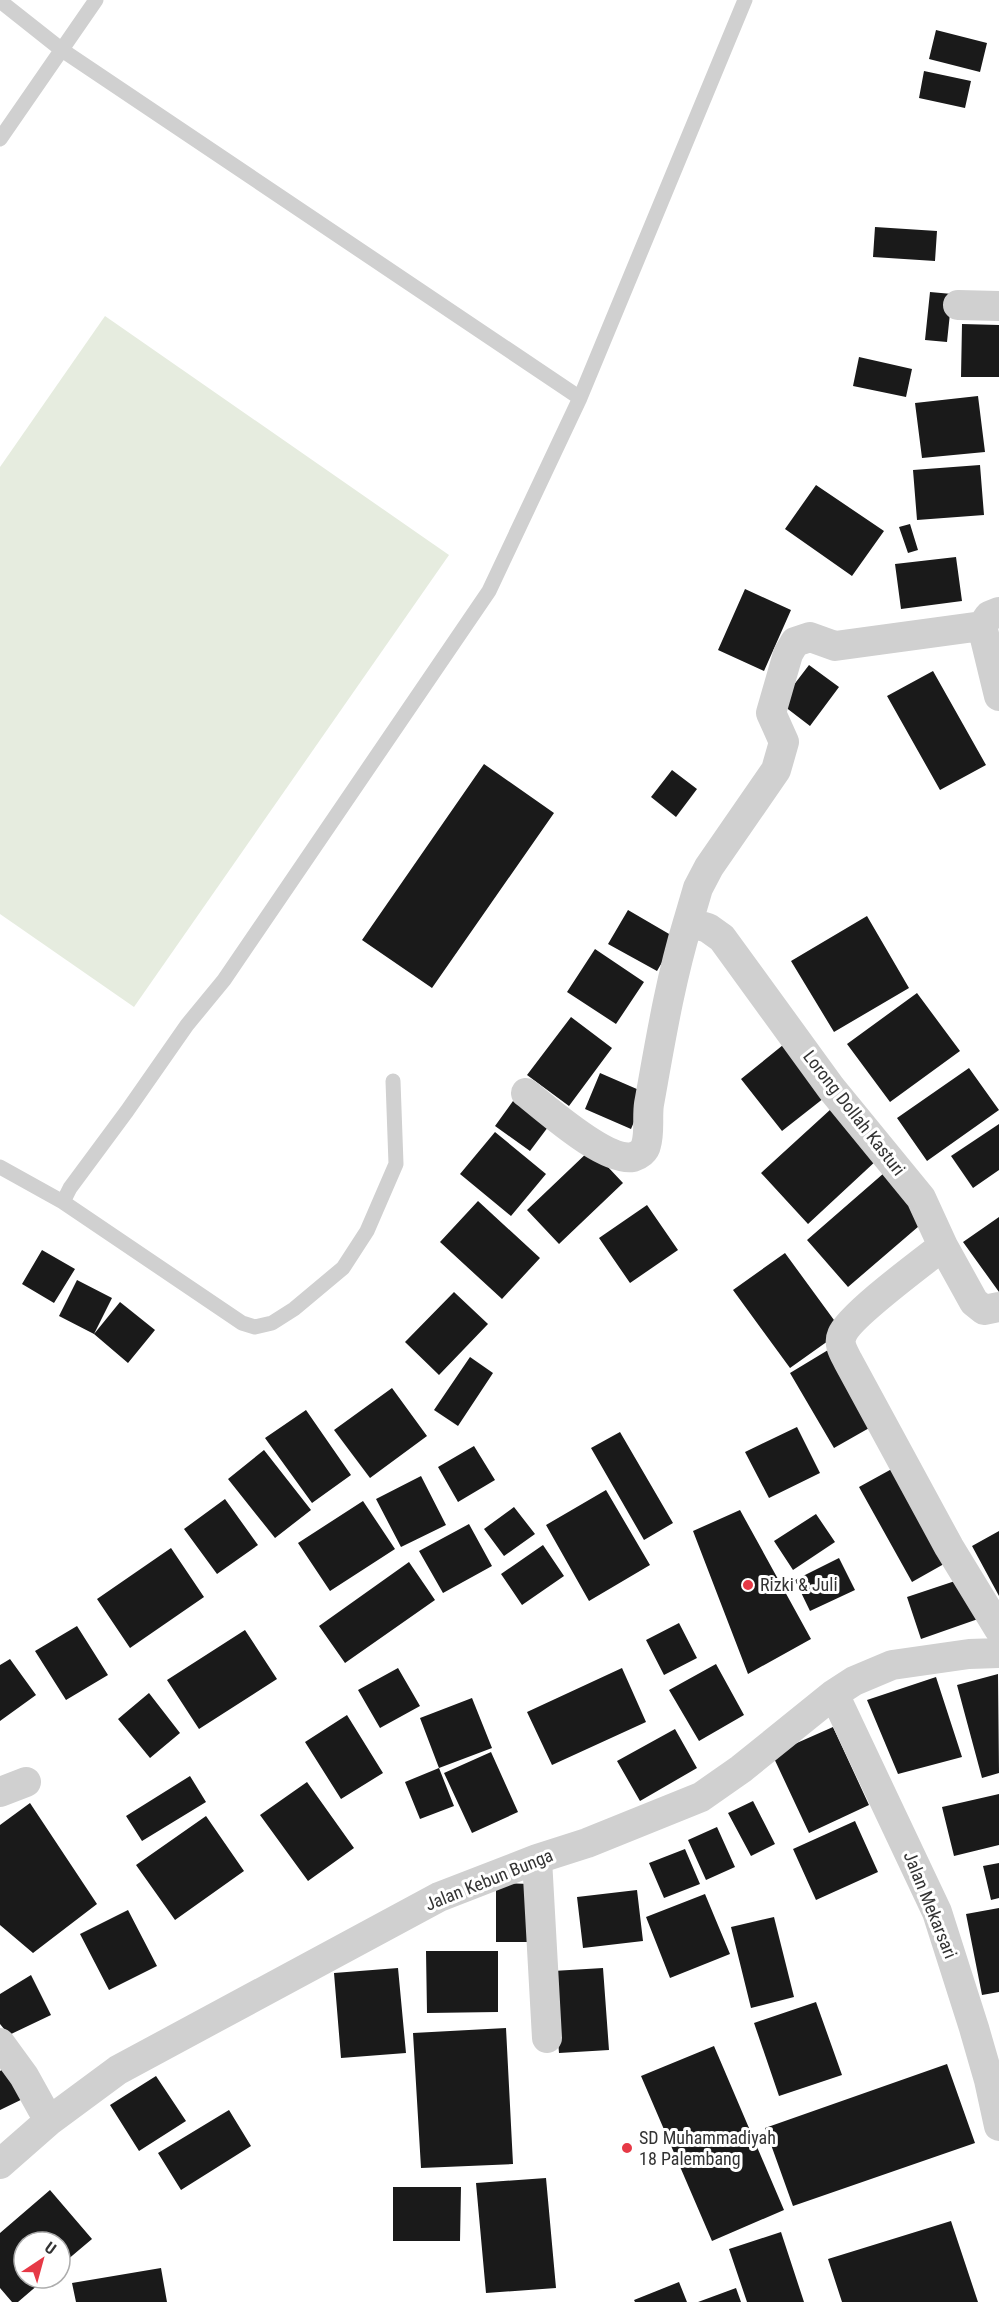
<svg xmlns="http://www.w3.org/2000/svg" width="999" height="2302" font-family="'Roboto Condensed',sans-serif">
	<style>
		.green { fill: #e6ecdf }
		.building { fill: #1a1a1a }
		.lines { fill: none; stroke-linecap: round; stroke-linejoin: round }
		.service { stroke: #d0d0d0; stroke-width: 15 }
		.minor { stroke: #d0d0d0; stroke-width: 30 }
		.poi-dot { fill: #e63946; stroke: #fff; stroke-width: 2 }
		.labels { text-anchor: middle; stroke-width: 6; stroke-linejoin: round; paint-order: stroke }
		.street-label { font-size: 18px; fill: #333; stroke: #fff }
		.poi-label { font-size: 18px; fill: #333; stroke: #fff; text-anchor: start }
	</style>
	<rect width="100%" height="100%" fill="#fff"/>
	<path class="green" d="M105 316 449 555 134 1007 0 914V467Z"/>
	<path class="building" d="M936 30 987 43 980 72 929 59Z
		M924 71 971 81 965 108 919 98Z
		M875 227 937 231 935 261 873 257Z
		M930 292 952 294 947 342 925 340Z
		M962 324 999 325V377H961Z
		M859 357 912 369 906 397 853 386Z
		M978 396 985 452 922 458 915 403Z
		M980 465 984 515 917 520 913 470Z
		M816 485 884 531 852 576 785 529Z
		M910 524 918 550 908 553 899 527Z
		M956 557 962 601 901 609 895 564Z
		M745 589 791 610 764 671 718 650Z
		M809 665 839 687 810 726 780 703Z
		M933 671 986 765 940 790 887 696Z
		M484 764 554 813 432 988 362 940Z
		M672 770 697 789 676 817 651 797Z
		M628 910 676 938 657 971 608 944Z
		M867 916 909 988 834 1032 791 961Z
		M595 949 644 982 616 1024 567 992Z
		M917 993 960 1051 890 1102 847 1044Z
		M571 1017 612 1048 569 1106 527 1075Z
		M783 1045 824 1098 782 1131 741 1079Z
		M969 1068 999 1110 927 1161 897 1118Z
		M600 1073 646 1093 631 1129 585 1109Z
		M513 1101 548 1127 530 1151 495 1126Z
		M831 1109 878 1159 808 1224 761 1173Z
		M999 1124V1170L973 1188 951 1156Z
		M495 1132 546 1174 511 1216 460 1174Z
		M591 1149 623 1183 559 1244 527 1210Z
		M884 1173 926 1220 848 1287 807 1240Z
		M478 1201 540 1258 502 1299 440 1242Z
		M647 1205 678 1250 630 1283 599 1238Z
		M999 1217V1292L963 1242Z
		M42 1250 75 1269 54 1303 22 1284Z
		M785 1253 842 1331 790 1368 733 1290Z
		M77 1280 112 1298 94 1334 59 1316Z
		M454 1292 488 1324 439 1375 405 1342Z
		M120 1302 155 1330 128 1363 94 1334Z
		M833 1347 878 1423 834 1448 790 1373Z
		M470 1357 493 1373 458 1426 434 1410Z
		M392 1388 427 1436 370 1478 334 1430Z
		M306 1410 351 1475 312 1503 265 1438Z
		M797 1427 820 1473 769 1498 745 1452Z
		M620 1432 673 1523 644 1540 591 1448Z
		M474 1446 495 1480 458 1502 438 1467Z
		M264 1450 311 1510 275 1538 228 1479Z
		M899 1465 951 1560 912 1582 859 1487Z
		M421 1476 446 1525 401 1547 376 1499Z
		M606 1490 650 1565 589 1601 546 1525Z
		M225 1499 258 1545 217 1574 184 1529Z
		M363 1501 395 1549 330 1591 298 1543Z
		M514 1507 535 1534 504 1556 484 1529Z
		M740 1510 811 1639 748 1674 693 1531Z
		M816 1514 835 1542 793 1570 774 1541Z
		M469 1524 492 1566 443 1593 419 1551Z
		M999 1531V1596L972 1546Z
		M543 1545 564 1576 522 1605 501 1574Z
		M171 1548 204 1597 130 1648 97 1599Z
		M839 1558 855 1590 810 1611 795 1580Z
		M409 1562 435 1600 345 1663 319 1626Z
		M964 1578 978 1619 921 1639 907 1597Z
		M679 1623 697 1658 664 1675 646 1640Z
		M77 1626 108 1675 66 1700 35 1651Z
		M245 1630 277 1679 199 1729 167 1680Z
		M10 1659 36 1695 0 1721V1665Z
		M716 1664 744 1715 699 1741 669 1690Z
		M398 1668 420 1706 380 1728 358 1690Z
		M622 1668 646 1722 552 1765 527 1712Z
		M998 1674 999 1773 982 1778 957 1685Z
		M936 1677 962 1757 898 1774 867 1700Z
		M149 1693 180 1733 150 1758 118 1719Z
		M472 1698 492 1748 439 1768 420 1718Z
		M347 1715 383 1773 341 1799 305 1742Z
		M833 1727 869 1805 809 1833 772 1754Z
		M675 1729 697 1768 640 1801 617 1761Z
		M491 1752 518 1812 472 1833 444 1773Z
		M439 1768 454 1806 420 1819 405 1782Z
		M190 1776 206 1802 142 1841 126 1816Z
		M307 1782 354 1848 308 1881 260 1815Z
		M999 1794V1845L954 1856 942 1807Z
		M753 1801 775 1844 751 1856 728 1813Z
		M30 1803 97 1904 33 1953 0 1925V1825Z
		M206 1816 244 1871 175 1920 136 1865Z
		M855 1821 878 1872 816 1900 793 1849Z
		M717 1827 735 1867 706 1880 688 1840Z
		M685 1849 700 1884 664 1898 649 1863Z
		M999 1863V1898L991 1900 983 1866Z
		M496 1883 530 1884V1942H496Z
		M637 1890 643 1941 583 1948 577 1897Z
		M705 1894 730 1954 670 1978 646 1917Z
		M999 1908V1992L982 1995 966 1914Z
		M128 1910 157 1966 109 1990 80 1934Z
		M774 1917 794 1997 751 2008 731 1927Z
		M426 1951H498V2012L427 2013Z
		M398 1968 406 2053 341 2058 334 1973Z
		M603 1968 609 2050 559 2053 553 1971Z
		M31 1975 51 2015 9 2035 0 2024V1994Z
		M816 2002 842 2075 779 2096 754 2023Z
		M506 2028 513 2164 421 2168 413 2033Z
		M714 2046 784 2210 712 2241 641 2076Z
		M14 2063 31 2095 0 2110V2071Z
		M947 2064 975 2143 793 2206 765 2128Z
		M156 2076 186 2121 139 2151 110 2105Z
		M229 2110 251 2146 181 2190 158 2153Z
		M546 2178 556 2288 486 2293 476 2183Z
		M393 2187H461L460 2241H393Z
		M50 2190 92 2239 60 2266V2242H24V2278H46L18 2302H12L0 2288V2233Z
		M951 2221 978 2302H842L828 2259Z
		M781 2232 804 2302H747L729 2249Z
		M161 2268 167 2302H76L72 2283Z
		M679 2282 687 2302H635L634 2300Z
		M736 2288 741 2302H698Z"/>
	<g class="lines">
		<path class="service" d="M0 1 62 50 580 398
			M0 139 96 0
			M393 1081 396 1164 367 1231 343 1268 294 1309 272 1323 255 1327 242 1323 63 1202 70 1188 127 1111 187 1025 224 980 489 591 580 398 745 0
			M0 1167 63 1202"/>
		<path class="minor" d="M958 305 999 306
			M999 612 989 616 982 626 999 696
			M688 922 698 888 709 867 776 770 784 742 771 713 788 654 795 642 810 637 835 646 982 626
			M526 1093C548 1110 605 1162 633 1157 639 1155 645 1151 646 1145 650 1132 647 1117 649 1104 660 1043 670 981 688 922L708 928 722 938 831 1088 921 1198 943 1246C924 1261 849 1316 842 1335 838 1344 844 1353 848 1361L949 1547 999 1629
			M943 1246 974 1302 984 1310 999 1307
			M834 1694 937 1912 974 2028 989 2080 999 2126
			M0 1792 26 1782
			M537 1859 547 2038
			M0 2043 24 2076 49 2121
			M0 2164 49 2121 118 2070 439 1897 537 1859 587 1843 701 1797 741 1769 834 1694 854 1681 892 1665 969 1654 999 1653"/>
	</g>
	<g class="poi-dot">
		<circle cx="748" cy="1585" r="6"/>
		<circle cx="627" cy="2148" r="6"/>
	</g>
	<g class="labels">
		<g class="street-label">
			<text transform="translate(854 1113) rotate(52)" y="6">Lorong Dollah Kasturi</text>
			<text transform="translate(489 1880) rotate(-22)" y="6">Jalan Kebun Bunga</text>
			<text transform="translate(930 1905) rotate(68)" y="6">Jalan Mekarsari</text>
		</g>
		<g class="poi-label">
			<text x="760" y="1591">Rizki &amp; Juli</text>
			<text x="639" y="2144">SD Muhammadiyah<tspan x="639" dy="21">18 Palembang</tspan></text>
		</g>
	</g>
	<g transform="translate(42 2260) rotate(36)"><circle r="28" fill="#ffffff" stroke="#adadad" stroke-width="1.5"/>
	<path d="M0-4.5L10 22L0 15L-10 22Z" fill="#e63946"/>
	<text y="-9" font-size="16" font-weight="bold" text-anchor="middle" fill="#333333">U</text>
	</g>
</svg>
